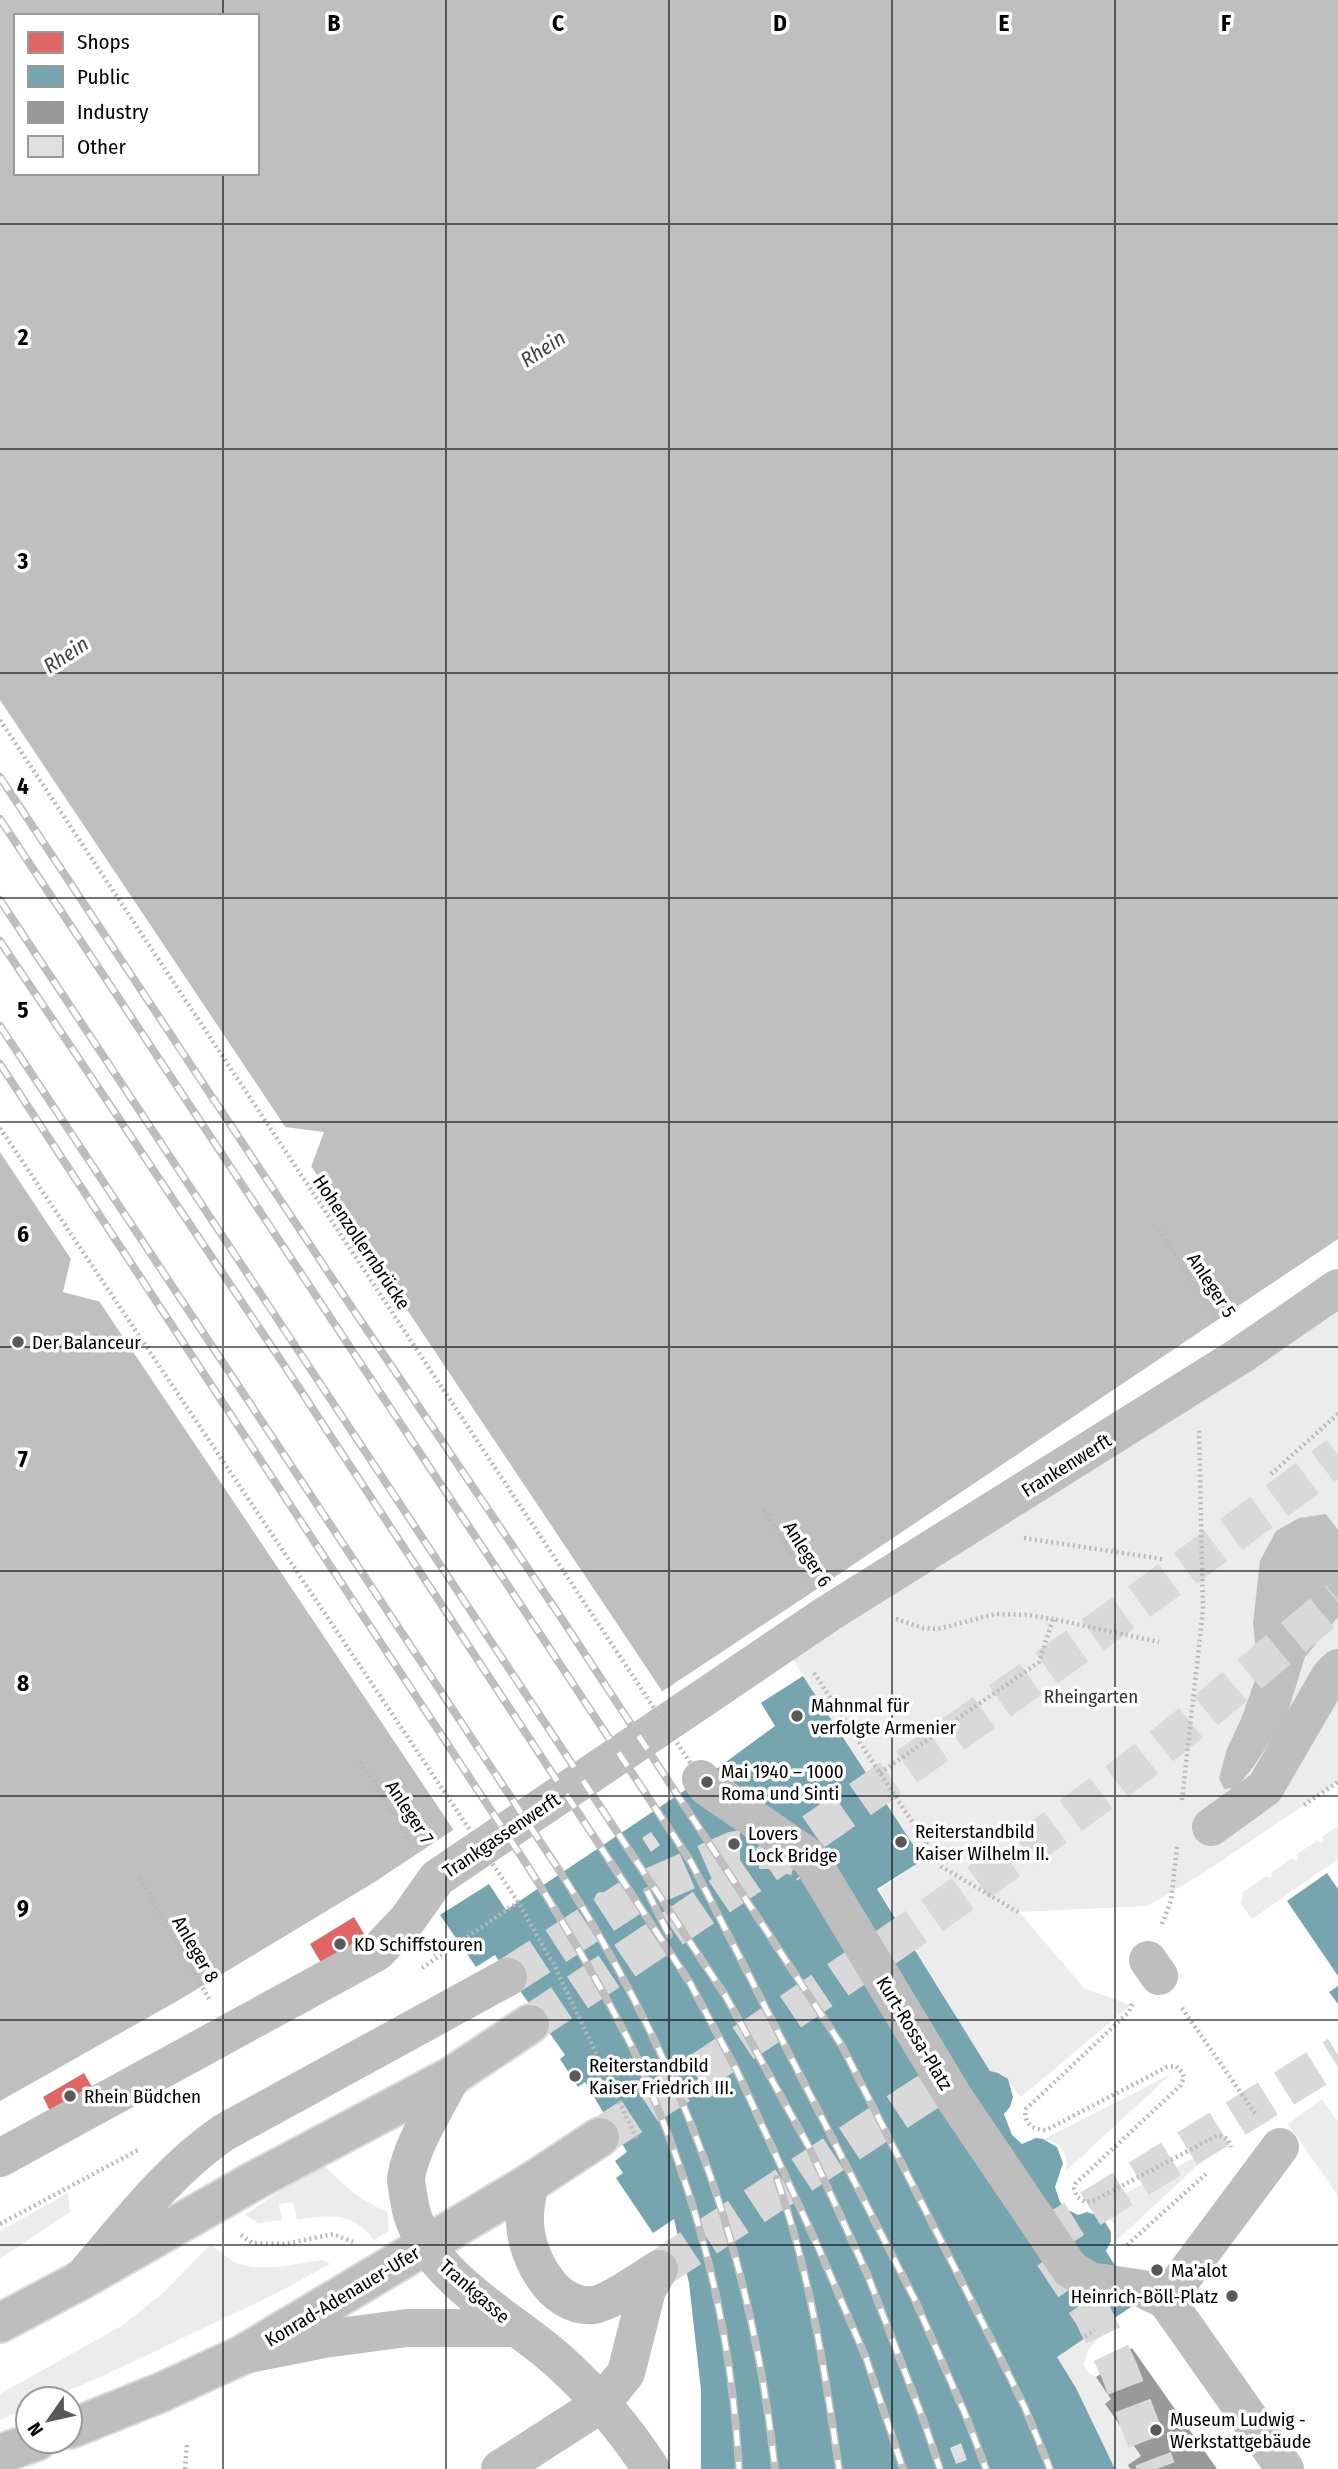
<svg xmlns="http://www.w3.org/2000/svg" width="1338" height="2469" font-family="'Fira Sans Condensed',sans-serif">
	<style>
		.green { fill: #ececec }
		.water { fill: #bfbfbf; fill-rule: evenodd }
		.pier { fill: #fff }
		.shops { fill: #e06666 }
		.public { fill: #76a5af }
		.industry { fill: #999 }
		.building { fill: #dfdfdf }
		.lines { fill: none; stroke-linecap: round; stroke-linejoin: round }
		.minor-tunnel { stroke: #d9d9d9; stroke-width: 38; stroke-dasharray: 38 19; stroke-linecap: butt }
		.major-tunnel { stroke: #d9d9d9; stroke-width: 38; stroke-dasharray: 38 19; stroke-linecap: butt }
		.major-casing { stroke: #dbdbdb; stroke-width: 42 }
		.path { stroke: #b9b9b9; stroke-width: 4.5; stroke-dasharray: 2 3.5; stroke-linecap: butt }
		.minor { stroke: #bebebe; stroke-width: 38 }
		.major { stroke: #bebebe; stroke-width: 38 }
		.rail-casing { stroke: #bebebe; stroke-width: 8 }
		.rail { stroke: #fff; stroke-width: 5; stroke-dasharray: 16; stroke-linecap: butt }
		.path-bridge { stroke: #b9b9b9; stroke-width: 4.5; stroke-dasharray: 2 3.5; stroke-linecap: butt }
		.grid { fill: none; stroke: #000; stroke-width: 2; stroke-opacity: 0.55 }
		.poi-dot { fill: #595959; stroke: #fff; stroke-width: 2.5 }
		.labels { text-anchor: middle; stroke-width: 7; stroke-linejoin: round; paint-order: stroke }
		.street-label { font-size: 19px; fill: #000; stroke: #fff }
		.poi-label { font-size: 19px; fill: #000; stroke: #fff; text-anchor: start }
		.park-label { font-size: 19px; fill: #333; stroke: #fff }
		.water-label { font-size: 21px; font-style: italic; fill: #444; stroke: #fff }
		.grid-label { font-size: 23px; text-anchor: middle; font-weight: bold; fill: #000; stroke: #fff; stroke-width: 7; stroke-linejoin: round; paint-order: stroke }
	</style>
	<rect width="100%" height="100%" fill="#fff"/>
	<path class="green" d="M1338 1288V1782L1202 1874 1147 1906 1019 1912 1084 1988 1131 2005 1021 2097 1003 2075 990 2071 879 1890 923 1860 783 1644Z
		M1338 1826V1859L1252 1919 1241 1904 1243 1892 1267 1876 1270 1878 1273 1876 1271 1873 1292 1858 1295 1861 1298 1858 1296 1855 1318 1840 1320 1843 1324 1841 1322 1837Z
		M1171 2074 1066 2171C1069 2154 1061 2142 1044 2139Z
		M1322 2099 1338 2122V2196L1288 2124Z
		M1219 2145 1115 2242C1119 2226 1109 2209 1091 2211Z
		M322 2162C339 2182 361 2202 387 2211L389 2231 374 2240C351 2210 330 2216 297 2219L293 2202 279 2204 282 2220 258 2223 245 2215Z
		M68 2193 70 2212 0 2259V2231Z
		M211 2244C220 2251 229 2260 239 2264 265 2272 297 2263 324 2260L330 2264 275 2294 109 2373 50 2399H28V2408L0 2420V2394L123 2325 163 2293Z
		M1095 2330 1099 2337 1088 2350 1084 2365 1090 2374 1096 2377 1111 2399 1105 2405 1141 2456 1128 2465 1130 2469H1115L1076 2388 1057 2357Z"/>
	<path class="water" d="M0 0H1338V1239L817 1589 373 1883 179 2000 0 2101ZM16 16H257V173H16ZM285 1127 324 1132 311 1167 101 1302 63 1292 71 1258Z
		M1326 1514 1338 1530V1617L1305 1657 1287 1715 1254 1766 1236 1788 1224 1789 1219 1778 1227 1749 1241 1719 1258 1672 1253 1623 1260 1561 1276 1531 1299 1518Z"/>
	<path class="pier" d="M0 700 288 1131 73 1262 0 1152Z
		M309 1163 664 1694 455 1832 97 1298Z"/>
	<path class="shops" d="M354 1917 370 1944 326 1971 310 1944Z
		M84 2073 97 2096 54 2119 43 2097Z"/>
	<path class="public" d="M803 1676 923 1860 877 1889 990 2071 998 2073 1008 2079 1013 2097 1010 2107 1004 2114 1012 2135 1022 2144 1036 2138 1043 2139 1057 2147 1063 2163 1055 2187 1060 2202 1066 2209 1078 2215 1087 2212 1102 2217 1111 2232V2241L1106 2251 1114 2264 1131 2307 1057 2357 1076 2388 1115 2469H701V2390L689 2283 674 2219 653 2233 616 2178 623 2173 615 2161 627 2152 585 2082 578 2087 560 2059 565 2055 495 1955 476 1967 440 1915 489 1884 506 1910 715 1770 775 1726 761 1703Z
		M1327 1873 1338 1889V1976L1287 1901Z
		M1338 1986V2004L1329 1992Z"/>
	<path class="industry" d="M1132 2348 1217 2469H1130L1128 2465 1141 2456 1105 2404 1111 2399 1096 2377 1121 2360 1119 2357Z"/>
	<path class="building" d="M651 1832 660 1845 651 1852 642 1838Z
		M595 1898a6 6 0 1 1 12 0a6 6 0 1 1-12 0Z
		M961 2443 967 2460 956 2464 950 2448Z"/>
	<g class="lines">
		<path class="minor-tunnel" d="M508 1977 639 1892 735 1850H771L804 1859 812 1869
			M1042 2239 1338 2055
			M1053 2255 1093 2315 1119 2370 1157 2469
			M659 2269 952 2076"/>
		<path class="major-tunnel" d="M530 2024C689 1919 845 1811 1000 1701 1114 1620 1227 1539 1338 1455
			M600 2137C781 2019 962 1900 1133 1769 1203 1715 1270 1656 1338 1600"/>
		<g class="major-casing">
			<path id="major" d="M0 2323 81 2280 252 2182 452 2076 530 2024
				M70 2429 162 2392 242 2355 530 2183 600 2137
				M0 2454 37 2441"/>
		</g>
		<path class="path" d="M1159 1230 1219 1322
			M1271 1474 1338 1414
			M764 1510 808 1580
			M1024 1538 1162 1559
			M896 1619 923 1628 938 1629 995 1614 1028 1615 1053 1619
			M814 1673 942 1867 1018 1912
			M360 1762 415 1846
			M880 1773 1039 1662 1053 1619 1159 1642
			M1182 1800 1203 1610 1199 1428
			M1304 1805 1338 1782
			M140 1878 209 1999
			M1162 1924 1171 1901 1177 1847
			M433 1954 445 1947 442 1942
			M422 1968 518 1902
			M1132 2004 1129 2012 1026 2109C1023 2123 1033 2130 1046 2130L1167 2067 1176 2066 1182 2072 1184 2078 1180 2086 1076 2183 1074 2188 1077 2197 1085 2202 1095 2200 1218 2135 1228 2139 1231 2147
			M1182 2008 1257 2116
			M0 2224 138 2150
			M241 2235 252 2243 285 2244 333 2234 353 2242
			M1127 2245 1206 2174
			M1085 2336 1095 2330
			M185 2469 187 2444"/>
		<path class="minor" d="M701 1779 707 1787 810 1858 955 2099 1070 2269 1090 2281 1143 2289 1166 2300 1285 2469
			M1211 1827 1265 1788 1330 1676 1338 1668
			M1148 1960 1159 1976
			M452 2076C437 2106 411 2145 406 2178 406 2185 408 2193 409 2199 418 2273 511 2317 561 2363 596 2395 626 2430 651 2469
			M0 2158 377 1952 408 1919 437 1878 829 1613 1241 1355 1338 1288
			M530 2183C528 2194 525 2205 525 2216 523 2251 551 2309 593 2305 610 2303 644 2278 659 2269
			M83 2277C127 2226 167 2172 223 2133L508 1977
			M1166 2300 1280 2147
			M248 2354 324 2339 407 2328H517
			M500 2469 601 2404 626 2373 647 2290 659 2269"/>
		<use href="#major" class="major"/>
		<g class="rail-casing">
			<path id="rail" d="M0 777 332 1278 562 1619 842 2046 1001 2359 1025 2408 1050 2469
				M0 819 691 1862 914 2298 966 2416 986 2469
				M0 900 725 1995 809 2147 868 2276 923 2419 940 2469
				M0 941 282 1362 690 1983 737 2071 819 2249 866 2358 903 2469
				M0 1026 561 1873C681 2061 751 2247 775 2469
				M0 1064 525 1862C562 1920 597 1979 629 2041 641 2064 650 2089 660 2114 707 2231 732 2343 739 2469
				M647 1891 669 1935
				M777 2179C810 2274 825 2371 839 2469"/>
		</g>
		<use href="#rail" class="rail"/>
		<path class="path-bridge" d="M0 720 701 1779
			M0 1128 518 1902 554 1965 637 2139"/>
	</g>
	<path class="grid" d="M223 0V16M446 0V2469M669 0V2469M892 0V2469M1115 0V2469M223 173V2469M0 224H1338M0 449H1338M0 673H1338M0 898H1338M0 1122H1338M0 1347H1338M0 1571H1338M0 1796H1338M0 2020H1338M0 2245H1338"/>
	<g class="poi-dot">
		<circle cx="18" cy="1342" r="7"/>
		<circle cx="797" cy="1716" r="7"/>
		<circle cx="707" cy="1782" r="7"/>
		<circle cx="901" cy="1842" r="7"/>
		<circle cx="734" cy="1844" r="7"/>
		<circle cx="340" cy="1944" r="7"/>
		<circle cx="575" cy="2076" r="7"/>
		<circle cx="70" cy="2096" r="7"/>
		<circle cx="1157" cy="2270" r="7"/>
		<circle cx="1232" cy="2296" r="7"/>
		<circle cx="1156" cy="2430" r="7"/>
	</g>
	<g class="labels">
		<g class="street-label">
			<text transform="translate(362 1242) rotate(56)" y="7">Hohenzollernbrücke</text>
			<text transform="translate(1212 1285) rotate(57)" y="7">Anleger 5</text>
			<text transform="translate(1066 1465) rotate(-32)" y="7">Frankenwerft</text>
			<text transform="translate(808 1554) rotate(58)" y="7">Anleger 6</text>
			<text transform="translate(410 1812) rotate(57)" y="7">Anleger 7</text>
			<text transform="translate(501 1835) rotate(-34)" y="7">Trankgassenwerft</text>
			<text transform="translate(196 1949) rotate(60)" y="7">Anleger 8</text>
			<text transform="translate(915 2033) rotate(59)" y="7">Kurt-Rossa-Platz</text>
			<text transform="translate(475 2291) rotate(41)" y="7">Trankgasse</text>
			<text transform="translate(342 2296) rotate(-31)" y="7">Konrad-Adenauer-Ufer</text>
		</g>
		<g class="poi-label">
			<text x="32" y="1349">Der Balanceur</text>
			<text x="811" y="1712">Mahnmal für<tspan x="811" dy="22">verfolgte Armenier</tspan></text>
			<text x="721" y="1778">Mai 1940 – 1000<tspan x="721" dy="22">Roma und Sinti</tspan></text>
			<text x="915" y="1838">Reiterstandbild<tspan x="915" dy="22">Kaiser Wilhelm II.</tspan></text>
			<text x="748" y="1840">Lovers<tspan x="748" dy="22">Lock Bridge</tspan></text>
			<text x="354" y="1951">KD Schiffstouren</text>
			<text x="589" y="2072">Reiterstandbild<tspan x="589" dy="22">Kaiser Friedrich III.</tspan></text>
			<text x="84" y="2103">Rhein Büdchen</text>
			<text x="1171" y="2277">Ma'alot</text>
			<text x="1218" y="2303" text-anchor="end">Heinrich-Böll-Platz</text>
			<text x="1170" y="2426">Museum Ludwig -<tspan x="1170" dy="22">Werkstattgebäude</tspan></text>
		</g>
		<g class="park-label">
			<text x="1091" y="1703">Rheingarten</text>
		</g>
		<g class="water-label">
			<text transform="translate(543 349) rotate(-33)" y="7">Rhein</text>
			<text transform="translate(66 655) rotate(-33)" y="7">Rhein</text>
		</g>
	</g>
	<g class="grid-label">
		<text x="334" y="31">B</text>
		<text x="558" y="31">C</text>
		<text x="780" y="31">D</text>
		<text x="1004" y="31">E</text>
		<text x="1226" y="31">F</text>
		<text x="23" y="345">2</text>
		<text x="23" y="569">3</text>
		<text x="23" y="794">4</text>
		<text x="23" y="1018">5</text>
		<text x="23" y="1242">6</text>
		<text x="23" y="1467">7</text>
		<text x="23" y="1691">8</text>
		<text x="23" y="1916">9</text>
	</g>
	<rect x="14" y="14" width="245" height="161" fill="#ffffff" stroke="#999999" stroke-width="2"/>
	<rect x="28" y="32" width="35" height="21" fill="#e06666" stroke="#999999" stroke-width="2"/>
	<text x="77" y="49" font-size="21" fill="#000000">Shops</text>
	<rect x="28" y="66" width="35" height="21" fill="#76a5af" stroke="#999999" stroke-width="2"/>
	<text x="77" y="84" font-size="21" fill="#000000">Public</text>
	<rect x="28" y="102" width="35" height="21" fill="#999999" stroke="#999999" stroke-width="2"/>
	<text x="77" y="119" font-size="21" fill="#000000">Industry</text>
	<rect x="28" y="136" width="35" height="21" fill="#dfdfdf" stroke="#999999" stroke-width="2"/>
	<text x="77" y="154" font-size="21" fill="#000000">Other</text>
	<g transform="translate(49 2420) rotate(236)"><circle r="33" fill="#ffffff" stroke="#999999" stroke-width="2"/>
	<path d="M0-5L12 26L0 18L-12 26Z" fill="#595959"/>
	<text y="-10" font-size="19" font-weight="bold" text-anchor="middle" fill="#000000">N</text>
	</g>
</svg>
